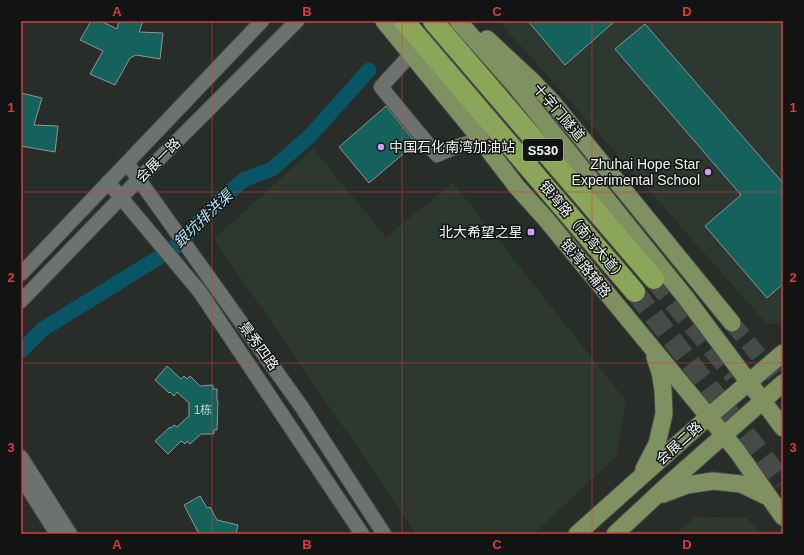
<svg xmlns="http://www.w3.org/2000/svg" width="804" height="555" font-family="Arial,'Noto Sans SC',sans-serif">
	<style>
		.built { fill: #2d3831 }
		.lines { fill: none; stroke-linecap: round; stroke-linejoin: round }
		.canal { stroke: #075565; stroke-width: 15 }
		.building { fill: #15625c; stroke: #8e9695 }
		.major-tunnel { stroke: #464b47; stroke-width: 17; stroke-dasharray: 17 8; stroke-linecap: butt }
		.highway-tunnel { stroke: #464b47; stroke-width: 20; stroke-dasharray: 20 10; stroke-linecap: butt }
		.minor-casing { stroke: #474b48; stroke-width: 16 }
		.major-casing { stroke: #474b48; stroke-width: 19 }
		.highway-casing { stroke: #474b48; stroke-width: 22 }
		.minor { stroke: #6c726e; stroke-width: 14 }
		.major { stroke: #7f9161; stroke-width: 17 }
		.highway { stroke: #8ba559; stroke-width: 20 }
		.grid { fill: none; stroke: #d93d3c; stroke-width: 1; stroke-opacity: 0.55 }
		.poi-dot { fill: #d49cfc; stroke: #121413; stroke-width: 1.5 }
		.labels { text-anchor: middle; stroke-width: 3; stroke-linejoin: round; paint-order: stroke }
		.number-label { font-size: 12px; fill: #bbd1cd }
		.shield { fill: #121413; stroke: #afb2b0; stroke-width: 1 }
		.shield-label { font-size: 13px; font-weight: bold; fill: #f2f6f3 }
		.street-label { font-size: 14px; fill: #f2f6f3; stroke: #121413 }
		.poi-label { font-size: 14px; fill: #f2f6f3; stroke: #121413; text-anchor: end }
		.water-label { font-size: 15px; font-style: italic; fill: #aee5f5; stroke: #121413 }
		.neatline { fill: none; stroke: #d93d3c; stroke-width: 1.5 }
		.grid-label { font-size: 13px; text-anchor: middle; font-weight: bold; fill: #d93d3c }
	</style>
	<rect width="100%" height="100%" fill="#282d29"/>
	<path class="built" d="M499 21H783V323L767 324Z
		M313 149 386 237 453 183 626 401 616 457 533 534H417L214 239Z
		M695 517 747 518 761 534H675Z"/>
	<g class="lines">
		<path class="canal" d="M21 351 43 329 174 248 222 198 245 179 272 169 310 136 369 70"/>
	</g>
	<path class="building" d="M91 21H101L117 29 119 21H143L139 32 163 33 160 59 136 55 130 58 115 85 90 74 103 51 80 40Z
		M528 21H615L565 65Z
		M645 24 783 183V284L767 298 705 226 741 195 615 49Z
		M21 93 42 98 34 125 58 126 55 152 21 146Z
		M386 106 416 143 369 183 339 147Z
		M167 366 181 379 184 376 187 379 190 376 200 386 213 385V389H217V401H218L217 430H214V434H201L190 444 187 441 185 444 181 441 168 454 155 441 170 427 171 428 174 425 177 427 189 416V403L177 392 174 396 170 392 169 393 155 380Z
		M200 496 207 508 210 507 217 520 238 525 236 534H199L184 505Z"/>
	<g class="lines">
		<path class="major-tunnel" d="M732 323 783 385"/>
		<path class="highway-tunnel" d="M654 279 734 375
			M635 292 783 482"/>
		<g class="minor-casing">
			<path id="minor" d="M411 54 381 87 437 155 458 146 480 139
				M127 163 301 406 384 534
				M108 182 200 292 362 534
				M21 274 262 21
				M21 301 139 179 297 21
				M21 457 70 534
				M21 477 57 534"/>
		</g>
		<g class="major-casing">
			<path id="major" d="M384 21 474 131 517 187 545 218 737 451 783 517
				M458 21 513 83 686 298 783 428
				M487 39 531 80 553 103 732 323
				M644 469 657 444 664 414 663 390 660 372 655 357
				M663 494 687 485 713 481 741 484 768 497
				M577 534 708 417 783 353
				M615 534 672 481 783 383"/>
		</g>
		<g class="highway-casing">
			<path id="highway" d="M404 21 635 292
				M433 21 654 279"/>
		</g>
		<use href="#minor" class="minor"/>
		<use href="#major" class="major"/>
		<use href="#highway" class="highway"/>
	</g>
	<path class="grid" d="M212 21V534M402 21V534M592 21V534M21 192H783M21 363H783"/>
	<g class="poi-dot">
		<circle cx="381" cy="147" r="4"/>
		<circle cx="708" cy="172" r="4"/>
		<rect x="527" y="228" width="8" height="8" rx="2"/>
	</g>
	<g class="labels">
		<g class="number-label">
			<text x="203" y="414">1栋</text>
		</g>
		<rect class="shield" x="523" y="139" width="40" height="22" rx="3"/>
		<g class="shield-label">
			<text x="543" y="155">S530</text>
		</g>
		<g class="street-label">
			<text transform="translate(559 112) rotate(49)" y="5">十字门隧道</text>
			<text transform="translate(158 160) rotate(-45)" y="5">会展一路</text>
			<text transform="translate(583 231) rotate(50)" y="5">银湾路（南湾大道）</text>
			<text transform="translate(586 268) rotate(51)" y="5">银湾路辅路</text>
			<text transform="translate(259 346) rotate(54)" y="5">景秀四路</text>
			<text transform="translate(679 443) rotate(-42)" y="5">会展二路</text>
		</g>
		<g class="poi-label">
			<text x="389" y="152" text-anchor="start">中国石化南湾加油站</text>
			<text x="700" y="169">Zhuhai Hope Star<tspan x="700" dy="16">Experimental School</tspan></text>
			<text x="523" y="237">北大希望之星</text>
		</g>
		<g class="water-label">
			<text transform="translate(203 219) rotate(-44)" y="5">銀坑排洪渠</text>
		</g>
	</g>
	<rect width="804" height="555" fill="none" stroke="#121413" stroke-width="44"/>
	<rect x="22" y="22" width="760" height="511" class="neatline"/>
	<g class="grid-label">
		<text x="117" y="16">A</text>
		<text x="307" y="16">B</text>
		<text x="497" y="16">C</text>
		<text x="687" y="16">D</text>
		<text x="11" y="112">1</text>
		<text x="793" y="112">1</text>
		<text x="11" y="282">2</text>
		<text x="793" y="282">2</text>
		<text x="11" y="452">3</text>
		<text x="793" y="452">3</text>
		<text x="117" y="549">A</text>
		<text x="307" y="549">B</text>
		<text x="497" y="549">C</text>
		<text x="687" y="549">D</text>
	</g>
</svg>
